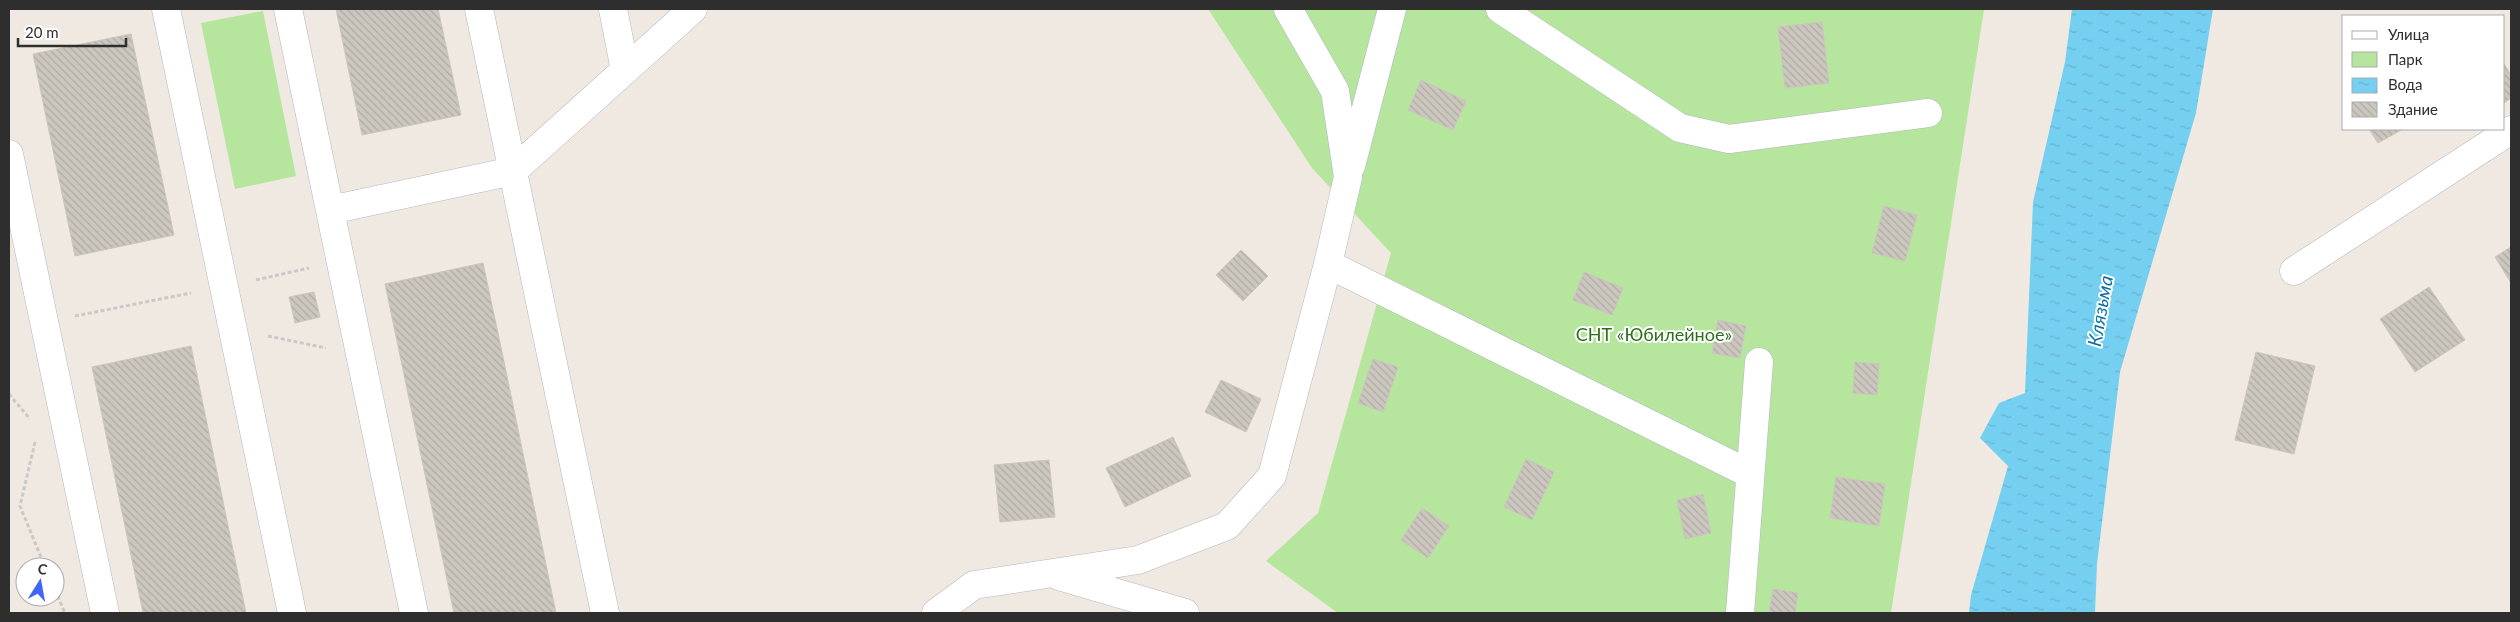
<svg xmlns="http://www.w3.org/2000/svg" width="2520" height="622" font-family="Lato,sans-serif">
	<style>
		.park { fill: #b6e59e }
		.water { fill: url(#water-ripples) }
		.building { fill: url(#building-back-hatch); stroke: #cbc5ba }
		.lines { fill: none; stroke-linecap: round; stroke-linejoin: round }
		.minor-casing { stroke: #b4b7c1; stroke-width: 29 }
		.path { stroke: #c9c9c9; stroke-width: 3; stroke-dasharray: 4 2.5; stroke-linecap: butt }
		.minor { stroke: #fff; stroke-width: 28 }
		.labels { text-anchor: middle; stroke-width: 4; stroke-linejoin: round; paint-order: stroke }
		.park-label { font-size: 18px; fill: #2c6e1b; stroke: #fff }
		.water-label { font-size: 19px; font-style: italic; fill: #0d6fa3; stroke: #fff }
	</style>
	<defs>
		<pattern id="water-ripples" width="26" height="14" patternUnits="userSpaceOnUse" patternTransform="scale(1.25)"><rect width="26" height="14" fill="#75cff0"/><path d="M2 4q2-2 4 0t4 0M15 11q2-2 4 0t4 0" fill="none" stroke="#66b2ce"/></pattern>
		<pattern id="building-back-hatch" width="6" height="6" patternUnits="userSpaceOnUse" patternTransform="scale(1.25)"><rect width="6" height="6" fill="#cbc7bf"/><path d="M-1 5l2 2M0 0l6 6M5-1l2 2" fill="none" stroke="#afaba4"/></pattern>
	</defs>
	<rect width="100%" height="100%" fill="#efe9e1"/>
	<path class="park" d="M1208 9H1984L1891 613H1338L1266 561 1318 513 1391 253 1312 168Z
		M263 11 296 176 235 189 201 23Z"/>
	<path class="water" d="M2072 9H2213L2196 113 2120 372 2097 564 2095 613H1969L1971 595 2008 466 1980 438 1999 403 2025 393 2033 202 2065 62Z"/>
	<path class="building" d="M336 9H438L461 115 362 135Z
		M1822 22 1829 83 1785 88 1778 27Z
		M131 34 174 235 75 256 33 54Z
		M2504 64 2511 75V98L2504 103Z
		M1421 80 1466 101 1453 130 1408 110Z
		M2369 129H2403L2378 143Z
		M1884 206 1917 215 1905 261 1872 253Z
		M2511 247V283L2495 257Z
		M1241 250 1268 276 1243 301 1216 275Z
		M483 263 502 352 556 613H454L385 284Z
		M1584 272 1623 288 1612 315 1573 300Z
		M2429 287 2465 340 2415 372 2380 319Z
		M314 292 320 317 295 323 289 297Z
		M1718 320 1746 326 1740 358 1712 353Z
		M191 346 246 613H143L92 367Z
		M2256 352 2315 366 2294 454 2235 440Z
		M1373 359 1398 367 1383 412 1358 403Z
		M1855 362 1879 364 1877 395 1853 393Z
		M1221 380 1261 399 1246 432 1205 412Z
		M1173 437 1191 476 1125 507 1106 468Z
		M1526 459 1554 472 1532 520 1504 507Z
		M1049 460 1055 517 1000 522 994 465Z
		M1836 477 1885 484 1879 526 1830 518Z
		M1703 494 1711 533 1685 539 1677 500Z
		M1422 508 1449 526 1428 558 1401 540Z
		M1773 589 1798 593 1795 613H1769Z"/>
	<g class="lines">
		<g class="minor-casing">
			<path id="minor" d="M166 9 292 613
				M288 9 414 613
				M479 9 605 613
				M613 9 625 70
				M1500 9 1680 128 1729 139 1928 113
				M9 154 105 613
				M1351 166 1392 9
				M330 210 513 171 693 9
				M1328 264 1750 474
				M2294 271 2511 130
				M1059 576 1185 613
				M936 613 974 585 1138 560 1227 526 1272 476 1328 264 1348 177 1335 91 1288 9
				M1740 613 1759 362"/>
		</g>
		<path class="path" d="M256 280 309 268
			M75 316 191 293
			M268 336 326 348
			M9 394 30 419
			M35 442 20 506 45 567
			M55 590 65 613"/>
		<use href="#minor" class="minor"/>
	</g>
	<g class="labels">
		<g class="park-label">
			<text x="1654" y="341">СНТ «Юбилейное»</text>
		</g>
		<g class="water-label">
			<text transform="translate(2100 311) rotate(-80)" y="7">Клязьма</text>
		</g>
	</g>
	<rect width="2520" height="622" fill="none" stroke="#2e2e2e" stroke-width="20"/>
	<rect x="2342" y="15" width="162" height="115" fill="#ffffff" stroke="#ababab"/>
	<rect x="2352" y="31" width="25" height="8" fill="#ffffff" stroke="#ababab"/>
	<text x="2388" y="40" font-size="15" fill="#2e2e2e">Улица</text>
	<rect x="2352" y="52" width="25" height="15" fill="#b6e59e" stroke="#ababab"/>
	<text x="2388" y="65" font-size="15" fill="#2e2e2e">Парк</text>
	<rect x="2352" y="78" width="25" height="15" fill="url(#water-ripples)" stroke="#ababab"/>
	<text x="2388" y="90" font-size="15" fill="#2e2e2e">Вода</text>
	<rect x="2352" y="102" width="25" height="15" fill="url(#building-back-hatch)" stroke="#ababab"/>
	<text x="2388" y="115" font-size="15" fill="#2e2e2e">Здание</text>
	<g transform="translate(40 582) rotate(11)"><circle r="24" fill="#ffffff" stroke="#ababab"/>
	<path d="M0-4L9 19L0 12L-9 19Z" fill="#4264fb"/>
	<text y="-8" font-size="14" font-weight="bold" text-anchor="middle" fill="#2e2e2e">С</text>
	</g>
	<path d="M18 38v8h108v-8" fill="none" stroke="#2e2e2e" stroke-width="2.5"/>
	<text x="25" y="38" font-size="15" fill="#2e2e2e" stroke="#ffffff" stroke-width="4" paint-order="stroke">20 m</text>
</svg>
